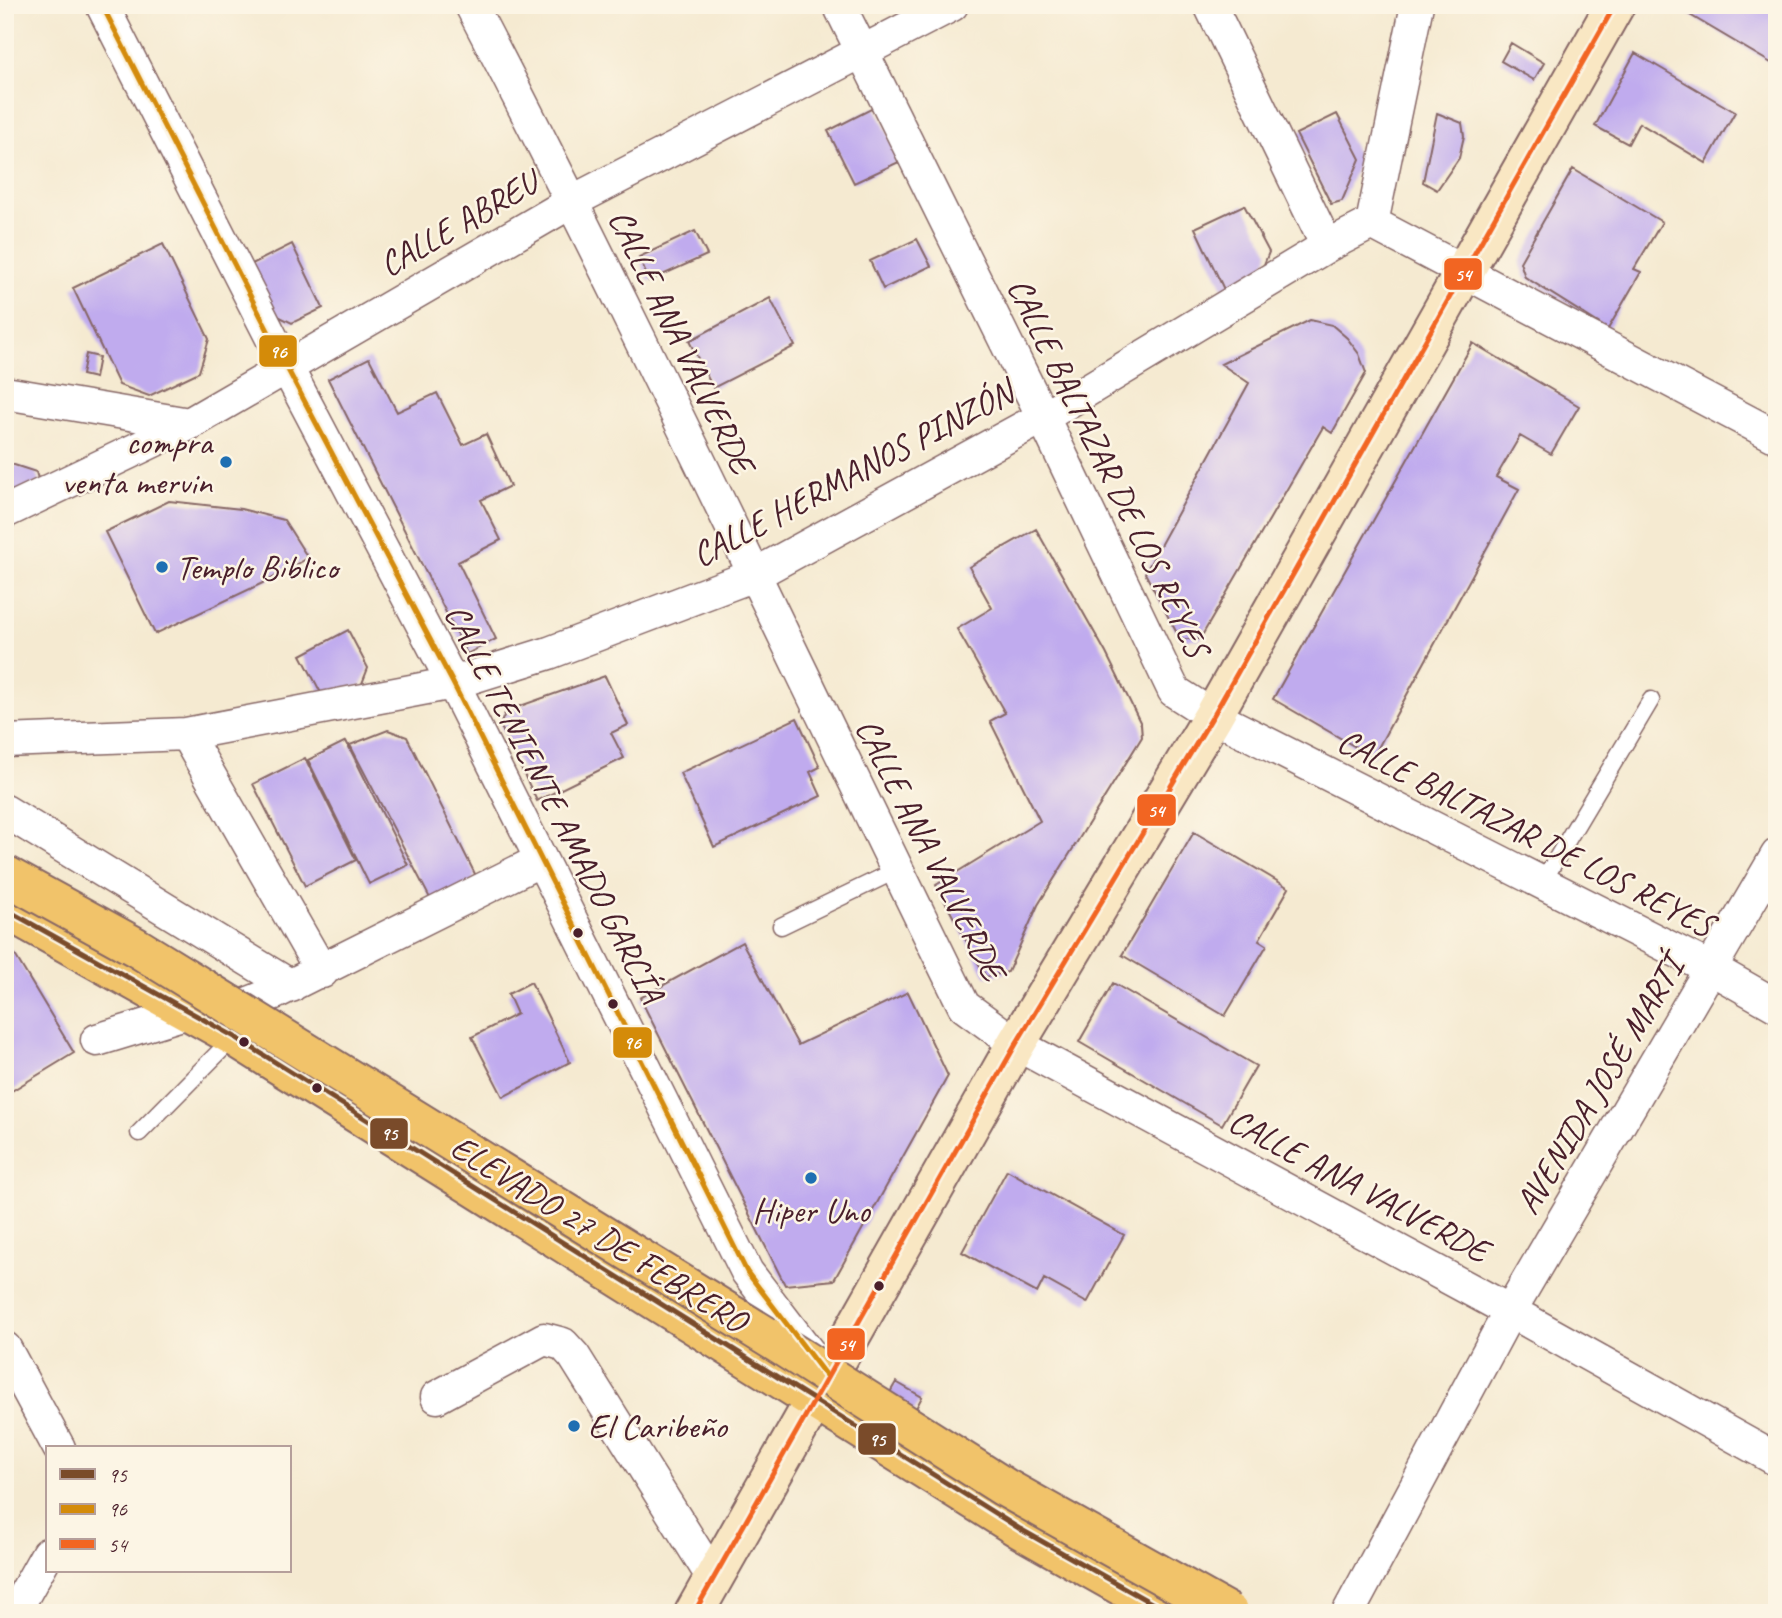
<svg xmlns="http://www.w3.org/2000/svg" width="1782" height="1618" font-family="Caveat,sans-serif">
	<style>
		.building { fill: #c0abee }
		.lines { fill: none; stroke-linecap: round; stroke-linejoin: round }
		.lane-casing { stroke: #866665; stroke-width: 19 }
		.street-casing { stroke: #866665; stroke-width: 35 }
		.secondary-casing { stroke: #866665; stroke-width: 42 }
		.primary-casing { stroke: #866665; stroke-width: 42 }
		.lane { stroke: #fff; stroke-width: 16 }
		.street { stroke: #fff; stroke-width: 32 }
		.secondary { stroke: #f9e7c3; stroke-width: 38 }
		.primary { stroke: #f1c36a; stroke-width: 38 }
		.highway-bridge-casing { stroke: #866665; stroke-width: 42; stroke-linecap: butt }
		.highway-bridge { stroke: #f1c36a; stroke-width: 38 }
		.bus-1-casing { stroke: #fcf5e5; stroke-width: 10 }
		.bus-2-casing { stroke: #fcf5e5; stroke-width: 10 }
		.bus-3-casing { stroke: #fcf5e5; stroke-width: 10 }
		.bus-1 { stroke: #7a4b2a; stroke-width: 5 }
		.bus-2 { stroke: #d48b09; stroke-width: 5 }
		.bus-3 { stroke: #f26522; stroke-width: 5 }
		.poi-dot { fill: #1f6fb2; stroke: #fcf5e5; stroke-width: 2.5 }
		.bus-dot { fill: #4a1f2b; stroke: #fcf5e5; stroke-width: 2.5 }
		.labels { text-anchor: middle; stroke-width: 5; stroke-linejoin: round; paint-order: stroke }
		.street-label { font-size: 35px; fill: #4a1f2b; stroke: #fcf5e5 }
		.poi-label { font-size: 35px; fill: #4a1f2b; stroke: #fcf5e5; text-anchor: start }
		.line-badge { stroke: #fcf5e5; stroke-width: 2.5 }
		.badge-label { font-size: 19px; text-anchor: middle; font-weight: bold; fill: #fff }
	</style>
	<rect width="100%" height="100%" fill="#fcf5e5"/>
	<filter id="ink" filterUnits="userSpaceOnUse"><feTurbulence type="fractalNoise" baseFrequency=".0143" numOctaves="2"/><feDisplacementMap in="SourceGraphic" scale="14" xChannelSelector="R" yChannelSelector="G"/><feConvolveMatrix kernelMatrix="1 2 1 2 8 2 1 2 1" color-interpolation-filters="sRGB"/></filter>
	<filter id="wash" filterUnits="userSpaceOnUse"><feTurbulence type="fractalNoise" baseFrequency=".00686" numOctaves="4" result="noise"/><feDisplacementMap in="SourceGraphic" scale="28" xChannelSelector="R" yChannelSelector="G"/><feGaussianBlur stdDeviation="1.57" result="paint"/><feColorMatrix in="noise" values="0 0 0 0 0 0 0 0 0 0 0 0 0 0 0 0 0 1.4 0 .05"/><feComposite in="paint" operator="in"/></filter>
	<g filter="url(#wash)">
		<rect width="100%" height="100%" fill="#f5ead1"/>
		<g id="blocks">
			<path class="building" d="M1673 5H1777V53L1771 63Z
				M1511 43 1544 63 1534 80 1501 61Z
				M1635 53 1735 112 1706 163 1639 123 1628 144 1595 126Z
				M875 107 901 161 854 183 828 131Z
				M1437 113 1462 123 1464 136 1459 158 1437 190 1423 182Z
				M1337 114 1360 159 1342 201 1331 204 1296 134Z
				M1573 169 1662 222 1634 269 1641 272 1608 329 1525 277 1520 262Z
				M1244 205 1269 252 1263 267 1227 296 1195 228Z
				M695 231 707 255 649 281 639 257Z
				M917 239 931 266 883 289 870 261Z
				M163 244 209 339 199 372 149 396 119 385 73 288Z
				M292 244 323 308 292 323 276 315 250 265Z
				M770 298 795 346 713 388 689 341Z
				M1310 320 1332 325 1347 338 1359 354 1366 373 1332 433 1323 427 1200 639H1180L1145 573 1249 383 1221 364Z
				M1473 343 1579 406 1551 454 1520 436 1496 477 1519 489 1373 757 1273 699Z
				M86 354 99 357 95 378 82 375Z
				M369 358 397 412 437 393 463 445 486 434 510 486 481 500 501 540 458 562 496 639 467 654 328 379Z
				M5 462 36 472 39 482 5 499Z
				M169 501 241 509 284 520 308 558 269 580 155 634 105 532Z
				M1036 529 1106 653 1141 724 1142 737 1038 905 1008 972 986 977 936 885 1040 821 990 721 1005 713 957 629 992 608 969 567Z
				M348 630 368 668 361 686 321 693 301 655Z
				M605 676 628 725 611 733 624 758 537 801 500 725 506 711Z
				M797 718 820 767 810 772 821 796 714 847 680 773Z
				M388 730 407 737 475 874 472 884 433 904 350 745Z
				M346 741 408 865 369 884 308 760Z
				M305 758 356 860 305 886 253 784Z
				M1194 832 1289 888 1259 940 1267 945 1225 1016 1122 955Z
				M742 942 798 1045 908 992 948 1076 834 1280 785 1285 640 998Z
				M12 950 74 1053 5 1095V954Z
				M531 982 570 1062 503 1097 472 1037 517 1014 508 994Z
				M1113 983 1256 1066 1222 1125 1079 1042Z
				M1007 1170 1124 1235 1087 1303 1044 1279 1037 1293 962 1252Z
				M896 1382 922 1397 914 1412 888 1396Z"/>
		</g>
	</g>
	<g filter="url(#ink)">
		<use href="#blocks" fill-opacity="0" stroke="#866665" stroke-width="2"/>
		<g class="lines">
			<g class="lane-casing">
				<path id="lane" d="M1542 883 1651 700
					M781 926 897 870
					M139 1133 235 1036"/>
			</g>
			<g class="street-casing">
				<path id="street" d="M102 5 286 366 453 683 747 1272 816 1362
					M471 5C643 335 800 673 964 1006L1016 1044 1510 1311 1777 1460
					M839 5 1043 417 1174 691 1213 716 1712 969 1777 1006
					M1210 5 1327 246 1372 223 1777 437
					M1372 223 1417 5
					M5 393 189 424
					M5 512 189 424 573 201 952 5
					M186 734 322 972
					M5 741 186 734 453 683 549 653 752 576 1043 417 1327 246
					M5 811 291 986
					M97 1040 192 1011 234 1009 277 992 541 860
					M5 1348 59 1448
					M437 1397 544 1339 563 1344 574 1356 713 1578
					M14 1613 47 1554
					M1348 1613 1510 1311 1777 855"/>
			</g>
			<g class="secondary-casing">
				<path id="secondary" d="M694 1613 1016 1044 1213 716 1615 5"/>
			</g>
			<g class="primary-casing">
				<path id="primary" d="M5 909 235 1037 1020 1529 1169 1613"/>
			</g>
			<use href="#lane" class="lane"/>
			<use href="#street" class="street"/>
			<use href="#secondary" class="secondary"/>
			<use href="#primary" class="primary"/>
			<g class="highway-bridge-casing">
				<path id="highway-bridge" d="M5 875 136 947 774 1341 1004 1487 1229 1613"/>
			</g>
			<use href="#highway-bridge" class="highway-bridge"/>
			<g class="bus-1-casing">
				<path id="bus-1" d="M5 909 235 1037 1020 1529 1169 1613"/>
			</g>
			<g class="bus-2-casing">
				<path id="bus-2" d="M102 5 286 366 453 683 747 1272 827 1377"/>
			</g>
			<g class="bus-3-casing">
				<path id="bus-3" d="M694 1613 1016 1044 1213 716 1615 5"/>
			</g>
			<use href="#bus-1" class="bus-1"/>
			<use href="#bus-2" class="bus-2"/>
			<use href="#bus-3" class="bus-3"/>
		</g>
	</g>
	<g class="poi-dot">
		<circle cx="226" cy="462" r="7"/>
		<circle cx="162" cy="567" r="7"/>
		<circle cx="811" cy="1178" r="7"/>
		<circle cx="574" cy="1426" r="7"/>
	</g>
	<g class="bus-dot">
		<circle cx="578" cy="933" r="6"/>
		<circle cx="613" cy="1004" r="6"/>
		<circle cx="244" cy="1042" r="6"/>
		<circle cx="317" cy="1088" r="6"/>
		<circle cx="879" cy="1286" r="6"/>
	</g>
	<g class="labels">
		<g class="street-label">
			<text transform="translate(458 223) rotate(-30)" y="12">CALLE ABREU</text>
			<text transform="translate(682 341) rotate(64)" y="12">CALLE ANA VALVERDE</text>
			<text transform="translate(1109 467) rotate(64)" y="12">CALLE BALTAZAR DE LOS REYES</text>
			<text transform="translate(852 473) rotate(-28)" y="12">CALLE HERMANOS PINZÓN</text>
			<text transform="translate(555 803) rotate(63)" y="12">CALLE TENIENTE AMADO GARCÍA</text>
			<text transform="translate(1526 832) rotate(27)" y="12">CALLE BALTAZAR DE LOS REYES</text>
			<text transform="translate(931 849) rotate(63)" y="12">CALLE ANA VALVERDE</text>
			<text transform="translate(1599 1085) rotate(-59)" y="12">AVENIDA JOSÉ MARTÍ</text>
			<text transform="translate(1359 1185) rotate(28)" y="12">CALLE ANA VALVERDE</text>
			<text transform="translate(599 1233) rotate(32)" y="12">ELEVADO 27 DE FEBRERO</text>
		</g>
		<g class="poi-label">
			<text x="212" y="454" text-anchor="end">compra<tspan x="212" dy="40">venta mervin</tspan></text>
			<text x="176" y="579">Templo Biblico</text>
			<text x="811" y="1222" text-anchor="middle">Hiper Uno</text>
			<text x="588" y="1438">El Caribeño</text>
		</g>
	</g>
	<g class="line-badge">
		<rect x="1443" y="257" width="40" height="34" rx="7" fill="#f26522"/>
		<rect x="258" y="334" width="40" height="34" rx="7" fill="#d48b09"/>
		<rect x="1136" y="793" width="41" height="34" rx="7" fill="#f26522"/>
		<rect x="612" y="1026" width="41" height="33" rx="7" fill="#d48b09"/>
		<rect x="369" y="1117" width="40" height="33" rx="7" fill="#7a4b2a"/>
		<rect x="826" y="1327" width="40" height="34" rx="7" fill="#f26522"/>
		<rect x="857" y="1422" width="40" height="34" rx="7" fill="#7a4b2a"/>
	</g>
	<g class="badge-label">
		<text x="1463" y="281">54</text>
		<text x="278" y="358">96</text>
		<text x="1156" y="817">54</text>
		<text x="632" y="1049">96</text>
		<text x="389" y="1140">95</text>
		<text x="846" y="1351">54</text>
		<text x="877" y="1446">95</text>
	</g>
	<rect width="1782" height="1618" fill="none" stroke="#fcf5e5" stroke-width="28"/>
	<rect x="46" y="1446" width="245" height="126" fill="#fcf5e5" stroke="#b59f9b" stroke-width="2"/>
	<rect x="60" y="1469" width="35" height="10" fill="#7a4b2a" stroke="#b59f9b" stroke-width="2"/>
	<text x="108" y="1482" font-size="21" fill="#4a1f2b">95</text>
	<rect x="60" y="1504" width="35" height="10" fill="#d48b09" stroke="#b59f9b" stroke-width="2"/>
	<text x="108" y="1516" font-size="21" fill="#4a1f2b">96</text>
	<rect x="60" y="1539" width="35" height="10" fill="#f26522" stroke="#b59f9b" stroke-width="2"/>
	<text x="108" y="1552" font-size="21" fill="#4a1f2b">54</text>
</svg>
